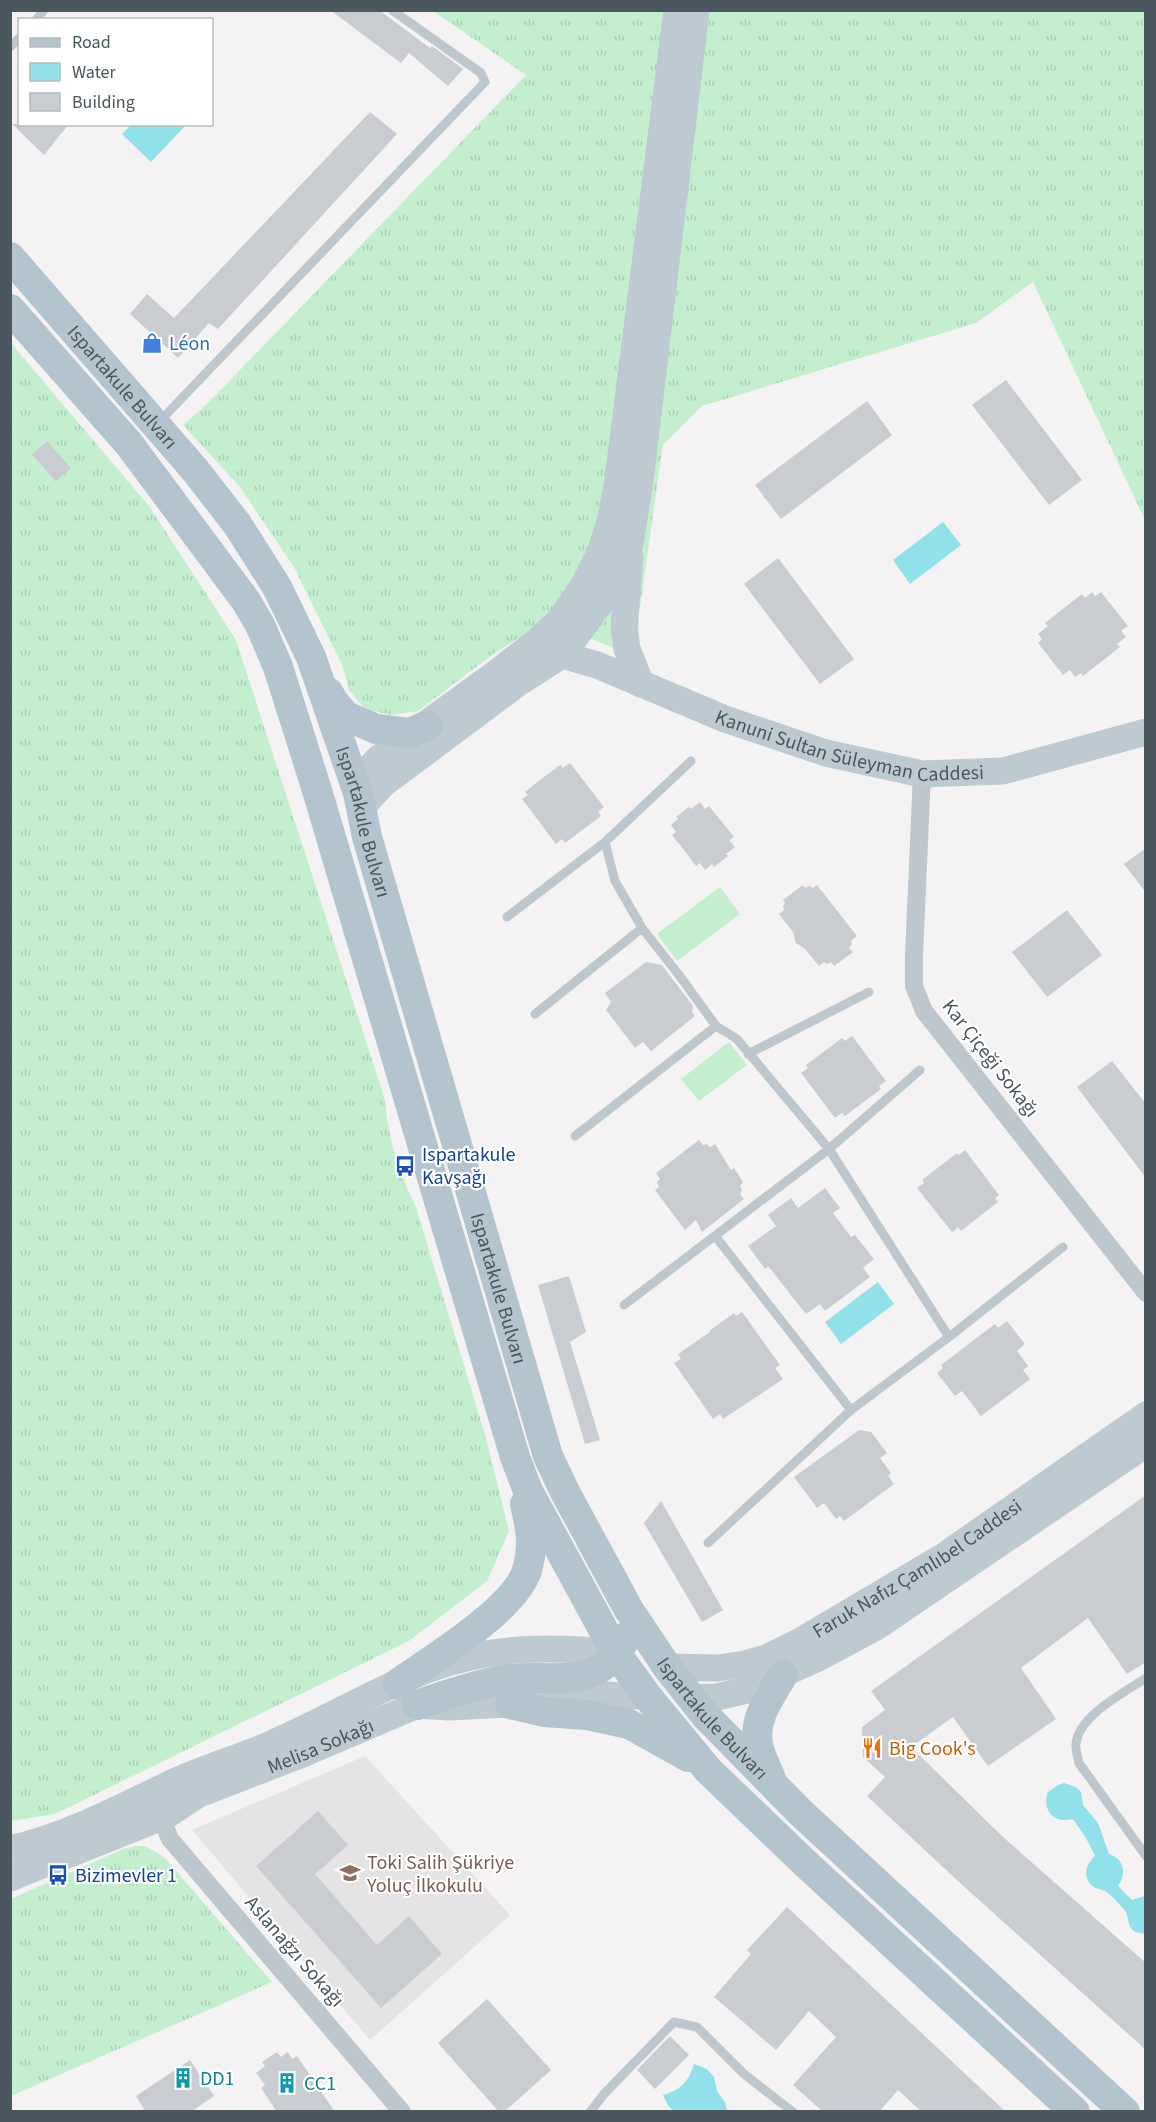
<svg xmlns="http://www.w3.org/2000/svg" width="1156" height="2122" font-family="'Source Sans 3',sans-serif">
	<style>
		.education { fill: #e5e3e4 }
		.grass { fill: url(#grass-tufts) }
		.park { fill: #c3efcf }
		.water { fill: #91e1ea }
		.building { fill: #c9cdd1 }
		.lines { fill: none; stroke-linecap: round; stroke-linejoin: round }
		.lane { stroke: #bec7ce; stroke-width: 9 }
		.street { stroke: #bec7ce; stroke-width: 18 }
		.secondary { stroke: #becad2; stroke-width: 27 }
		.primary { stroke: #b3c4cf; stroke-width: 30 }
		.labels { text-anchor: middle; stroke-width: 4.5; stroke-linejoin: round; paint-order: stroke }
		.shop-label { font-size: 20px; fill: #366cbe; stroke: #fff; text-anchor: start }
		.street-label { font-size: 20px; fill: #4a575f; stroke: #fff }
		.transit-label { font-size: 20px; fill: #164399; stroke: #fff; text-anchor: start }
		.food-label { font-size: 20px; fill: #c56008; stroke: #fff; text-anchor: start }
		.education-label { font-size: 20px; fill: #785e54; stroke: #fff; text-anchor: start }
		.culture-label { font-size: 20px; fill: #0d838f; stroke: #fff; text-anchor: start }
	</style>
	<defs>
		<pattern id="grass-tufts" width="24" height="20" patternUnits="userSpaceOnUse" patternTransform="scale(1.5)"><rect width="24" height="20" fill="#c3efcf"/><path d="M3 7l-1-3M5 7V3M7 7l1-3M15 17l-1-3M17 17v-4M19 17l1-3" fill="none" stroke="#a9cfb4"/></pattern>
	</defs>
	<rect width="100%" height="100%" fill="#f4f2f2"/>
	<path class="education" d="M365 1756 510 1915 370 2040 192 1830Z"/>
	<path class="grass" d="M433 11H1145V520L1033 282 976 323 702 406 663 445 639 614 638 640 647 662 584 636 548 634 517 639 496 652 418 711 391 715 365 709 349 690 343 667 295 569 240 487 183 425 204 407 526 75Z
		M10 342 149 506 236 640 385 1100C388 1139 399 1173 416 1207L486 1438 509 1531 487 1581 409 1641 55 1814 11 1821Z
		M136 1846H145L164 1857 272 1982 11 2096V1899L123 1849Z"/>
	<path class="park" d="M720 887 740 914 677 961 657 934Z
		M729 1042 747 1065 699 1101 681 1079Z"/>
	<path class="water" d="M131 125V124L186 125 151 162 122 134Z
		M943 522 961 545 910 584 893 560Z
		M878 1282 894 1304 841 1344 825 1322Z
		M1064 1783 1076 1787 1081 1792 1083 1805 1098 1823 1109 1854C1124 1859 1127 1873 1118 1886L1132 1900 1145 1896V1934C1123 1932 1132 1918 1123 1908 1118 1903 1111 1894 1105 1891 1097 1888 1090 1888 1087 1878 1084 1869 1089 1862 1095 1856L1086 1838 1073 1819C1055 1824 1041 1811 1048 1792L1058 1785Z
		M694 2064 707 2069 714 2077 717 2091 725 2102 727 2111H673L668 2105 663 2095C681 2090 689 2081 694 2064Z"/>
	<path class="building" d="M330 10H379L430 48 432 46 463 69 448 86 409 53 401 63Z
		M370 112 397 134 218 329 209 323 178 358 130 314 147 294 174 318Z
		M12 124H69L44 155Z
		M1006 380 1082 480 1049 505 972 405Z
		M867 401 892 435 781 519 755 485Z
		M47 441 71 468 56 481 32 455Z
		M778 558 854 659 820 684 744 584Z
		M1092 592 1095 596 1101 592 1128 626 1121 631 1126 637 1117 644 1120 647 1083 676 1081 673 1075 677 1070 670 1063 675 1038 643 1042 639 1038 634 1048 626 1045 623 1082 594 1085 598Z
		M570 763 604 807 598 812 601 816 565 843 562 839 556 844 522 799 528 795 525 792 540 780 560 765 563 768Z
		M700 802 705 809 709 806 734 837 729 840 735 847 726 854 728 856 714 867 712 864 705 870 700 863 696 866 681 846 672 835 676 832 671 825 678 819 676 817 689 807 691 809Z
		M1146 848V893L1124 864Z
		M803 885 805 888 809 886 813 888 817 885 857 936 851 941 852 944 849 948 853 952 834 966 831 962 827 964 824 962 819 966 805 949 796 943 793 932 779 914 784 910 783 906 785 903 783 900Z
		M1067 910 1102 955 1047 997 1012 952Z
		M646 962 662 965 693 1006 692 1012 695 1016 651 1051 643 1042 635 1048 606 1010 611 1002 605 993Z
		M852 1036 886 1081 879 1086 881 1089 845 1116 842 1113 835 1118 801 1073 808 1068 806 1065 842 1038 845 1041Z
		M1112 1061 1146 1104V1178L1077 1087Z
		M699 1140 703 1145 707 1144 710 1147 715 1144 731 1170 734 1168 743 1182 740 1186 742 1190 740 1194 744 1199 702 1232 696 1220 685 1230 655 1190 659 1187 657 1182 660 1179 656 1173Z
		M965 1150 999 1195 995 1198 998 1202 961 1231 958 1227 952 1232 917 1188 924 1183 922 1180 944 1163 957 1153 959 1155Z
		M825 1188 840 1208 833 1213 851 1237 855 1235 874 1259 863 1268 870 1277 825 1311 820 1304 806 1314 768 1266 765 1269 748 1246 776 1226 768 1215 791 1198 798 1208Z
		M569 1276 586 1332 570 1342 600 1440 585 1444 538 1285Z
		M742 1312 780 1365 775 1368 783 1379 723 1419 720 1414 713 1419 674 1363 681 1359 678 1354 710 1332 709 1331 734 1313 736 1316Z
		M1007 1321 1025 1344 1017 1351 1028 1366 1023 1370 1030 1379 981 1416 962 1391 955 1396 937 1373 943 1368 941 1365 995 1324 998 1328Z
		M859 1430 871 1432 887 1453 880 1458 891 1473 888 1476 894 1484 844 1521 840 1516 836 1519 824 1503 817 1508 794 1477Z
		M1146 1495V1662L1127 1674 1088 1618 1021 1668 1056 1719 988 1766 953 1717 911 1747 1003 1837 1146 1963V2050L960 1883 867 1796 885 1777 863 1757 862 1727 885 1710 871 1691Z
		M661 1501 723 1610 702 1622 644 1523Z
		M318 1811 348 1845 315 1874 377 1945 409 1916 442 1954 381 2008 256 1866Z
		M787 1907 1006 2112H922L898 2090 879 2112H823L793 2085 836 2037 809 2011 776 2050 714 1997 751 1954 747 1950Z
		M487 1999 551 2070 504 2112H499L438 2043Z
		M670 2036 689 2055 655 2089 637 2070Z
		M277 2052 281 2057 288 2052 292 2059 297 2056 335 2112H277L261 2088 265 2085 256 2073 265 2066 262 2062Z
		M190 2060 214 2096 191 2112H146L136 2096Z"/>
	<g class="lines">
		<path class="lane" d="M36 20 44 10
			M10 47 20 37
			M158 423 485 82 481 73 392 10
			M605 842 615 881 642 928 679 975 716 1026
			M507 917 605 842 691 761
			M535 1014 642 928
			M748 1054 869 992
			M575 1136 716 1026 737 1039 829 1149 949 1337
			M716 1237 851 1410
			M624 1305 829 1149 920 1070
			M708 1543 851 1410 949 1337 1063 1247
			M1146 1678C1125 1692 1078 1716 1076 1744 1075 1749 1078 1757 1079 1763L1146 1856
			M590 2112 604 2094 674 2022 697 2027 744 2074 793 2112"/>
		<path class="street" d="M922 774 914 955V986L924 1011 1146 1293
			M167 1815 165 1827 170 1839 402 2112"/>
		<g class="secondary">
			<path d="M630 556 624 627 627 649 641 684"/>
			<path id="s1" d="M562 655 597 665 725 719 826 753 922 774 1003 771 1146 732"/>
			<path d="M354 783 379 758 495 674 535 643 560 620 584 585 600 553 610 522 617 487 677 10"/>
			<path d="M362 807 383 784 517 684 562 655 602 601 630 544 641 473 696 10"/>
			<path id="s2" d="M667 1667 718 1668 745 1664 766 1658 797 1643 944 1556 1146 1415"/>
			<path d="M692 1698 717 1697 747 1690 816 1659 876 1627 1146 1444"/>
			<path d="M10 1849C68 1836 121 1807 174 1782 206 1767 239 1758 271 1744 326 1720 377 1689 432 1668 494 1646 552 1646 616 1653"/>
			<path id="s3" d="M10 1878 167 1815 197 1795 300 1755 417 1705 449 1707 510 1704 597 1695 647 1696"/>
		</g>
		<g class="primary">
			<path id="s4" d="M10 257 195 470 237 524 277 587 311 657 358 793 367 837 548 1456 565 1492 629 1610 667 1667 705 1715 800 1812 1125 2112"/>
			<path d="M10 309 129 444 246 601 260 625 278 667 316 787 515 1457 528 1491 616 1653 647 1696 708 1770 805 1863 1075 2112"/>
			<path d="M328 692 334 702 346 716 376 729 410 733 428 725"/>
			<path d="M397 1684C431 1660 519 1607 528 1567 534 1544 530 1526 525 1504"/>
			<path d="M510 1704 544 1712 587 1715 629 1724 688 1757"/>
			<path d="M417 1705C445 1695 474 1685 503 1680 552 1672 598 1695 626 1637"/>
			<path d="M771 1779C767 1768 760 1756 758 1744 753 1719 771 1695 783 1675"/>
		</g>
	</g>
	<defs>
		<g id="shop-bare" transform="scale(1.62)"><path d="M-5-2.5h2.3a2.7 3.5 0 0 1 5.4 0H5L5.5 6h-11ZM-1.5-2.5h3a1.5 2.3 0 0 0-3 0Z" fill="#3f7fe0" stroke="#fff" stroke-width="2.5" paint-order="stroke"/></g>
		<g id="bus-bare" transform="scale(1.62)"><path d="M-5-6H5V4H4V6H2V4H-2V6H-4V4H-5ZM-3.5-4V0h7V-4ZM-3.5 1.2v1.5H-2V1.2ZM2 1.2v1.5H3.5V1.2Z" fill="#1a4fb4" stroke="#fff" stroke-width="2.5" paint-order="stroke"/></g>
		<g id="restaurant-bare" transform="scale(1.62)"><path d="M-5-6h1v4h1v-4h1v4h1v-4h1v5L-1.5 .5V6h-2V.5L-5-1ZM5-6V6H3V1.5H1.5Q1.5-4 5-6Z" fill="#e8710a" stroke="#fff" stroke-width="2.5" paint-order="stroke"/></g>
		<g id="school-bare" transform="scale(1.62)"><path d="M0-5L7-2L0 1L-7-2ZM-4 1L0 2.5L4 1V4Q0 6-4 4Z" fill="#8d6e63" stroke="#fff" stroke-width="2.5" paint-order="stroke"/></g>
		<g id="building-bare" transform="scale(1.62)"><path d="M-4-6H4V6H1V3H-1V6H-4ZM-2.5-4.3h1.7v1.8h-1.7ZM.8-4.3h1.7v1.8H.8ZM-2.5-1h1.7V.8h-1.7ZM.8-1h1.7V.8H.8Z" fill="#0f9aa8" stroke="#fff" stroke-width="2.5" paint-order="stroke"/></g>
	</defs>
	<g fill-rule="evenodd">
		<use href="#shop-bare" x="152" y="343"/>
		<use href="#bus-bare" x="405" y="1166"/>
		<use href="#restaurant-bare" x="872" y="1748"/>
		<use href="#school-bare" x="350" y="1873"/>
		<use href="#bus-bare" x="58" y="1875"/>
		<use href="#building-bare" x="183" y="2078"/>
		<use href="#building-bare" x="287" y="2083"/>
	</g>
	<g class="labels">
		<g class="shop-label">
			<text x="169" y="350">Léon</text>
		</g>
		<g class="street-label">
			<text dy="7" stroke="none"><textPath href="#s4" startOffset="172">Ispartakule Bulvarı</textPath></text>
			<text dy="7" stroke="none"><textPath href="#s1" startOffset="304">Kanuni Sultan Süleyman Caddesi</textPath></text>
			<text dy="7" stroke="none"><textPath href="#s4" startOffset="676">Ispartakule Bulvarı</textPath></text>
			<text transform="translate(991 1058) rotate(52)" y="7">Kar Çiçeği Sokağı</text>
			<text dy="7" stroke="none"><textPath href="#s4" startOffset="1162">Ispartakule Bulvarı</textPath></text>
			<text dy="7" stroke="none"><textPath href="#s2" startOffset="276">Faruk Nafız Çamlıbel Caddesi</textPath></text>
			<text dy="7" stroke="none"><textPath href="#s4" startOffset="1648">Ispartakule Bulvarı</textPath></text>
			<text dy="7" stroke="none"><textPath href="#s3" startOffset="338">Melisa Sokağı</textPath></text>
			<text transform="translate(295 1951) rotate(49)" y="7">Aslanağzı Sokağı</text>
		</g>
		<g class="transit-label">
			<text x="422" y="1161">Ispartakule<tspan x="422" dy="23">Kavşağı</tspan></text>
			<text x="75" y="1882">Bizimevler 1</text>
		</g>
		<g class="food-label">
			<text x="889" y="1755">Big Cook's</text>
		</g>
		<g class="education-label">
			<text x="367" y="1869">Toki Salih Şükriye<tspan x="367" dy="23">Yoluç İlkokulu</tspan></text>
		</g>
		<g class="culture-label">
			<text x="200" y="2085">DD1</text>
			<text x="304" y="2090">CC1</text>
		</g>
	</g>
	<rect width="1156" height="2122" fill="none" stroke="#4a575f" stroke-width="24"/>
	<rect x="18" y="18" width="195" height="108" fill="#ffffff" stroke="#b7bcbf" stroke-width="1.5"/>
	<rect x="30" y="38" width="30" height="9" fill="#b3c4cf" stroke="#b7bcbf" stroke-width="1.5"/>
	<text x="72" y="48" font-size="18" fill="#4a575f">Road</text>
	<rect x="30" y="63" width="30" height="18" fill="#91e1ea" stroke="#b7bcbf" stroke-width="1.5"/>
	<text x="72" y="78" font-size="18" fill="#4a575f">Water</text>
	<rect x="30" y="93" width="30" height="18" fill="#c9cdd1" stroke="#b7bcbf" stroke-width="1.5"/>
	<text x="72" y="108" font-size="18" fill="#4a575f">Building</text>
</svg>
